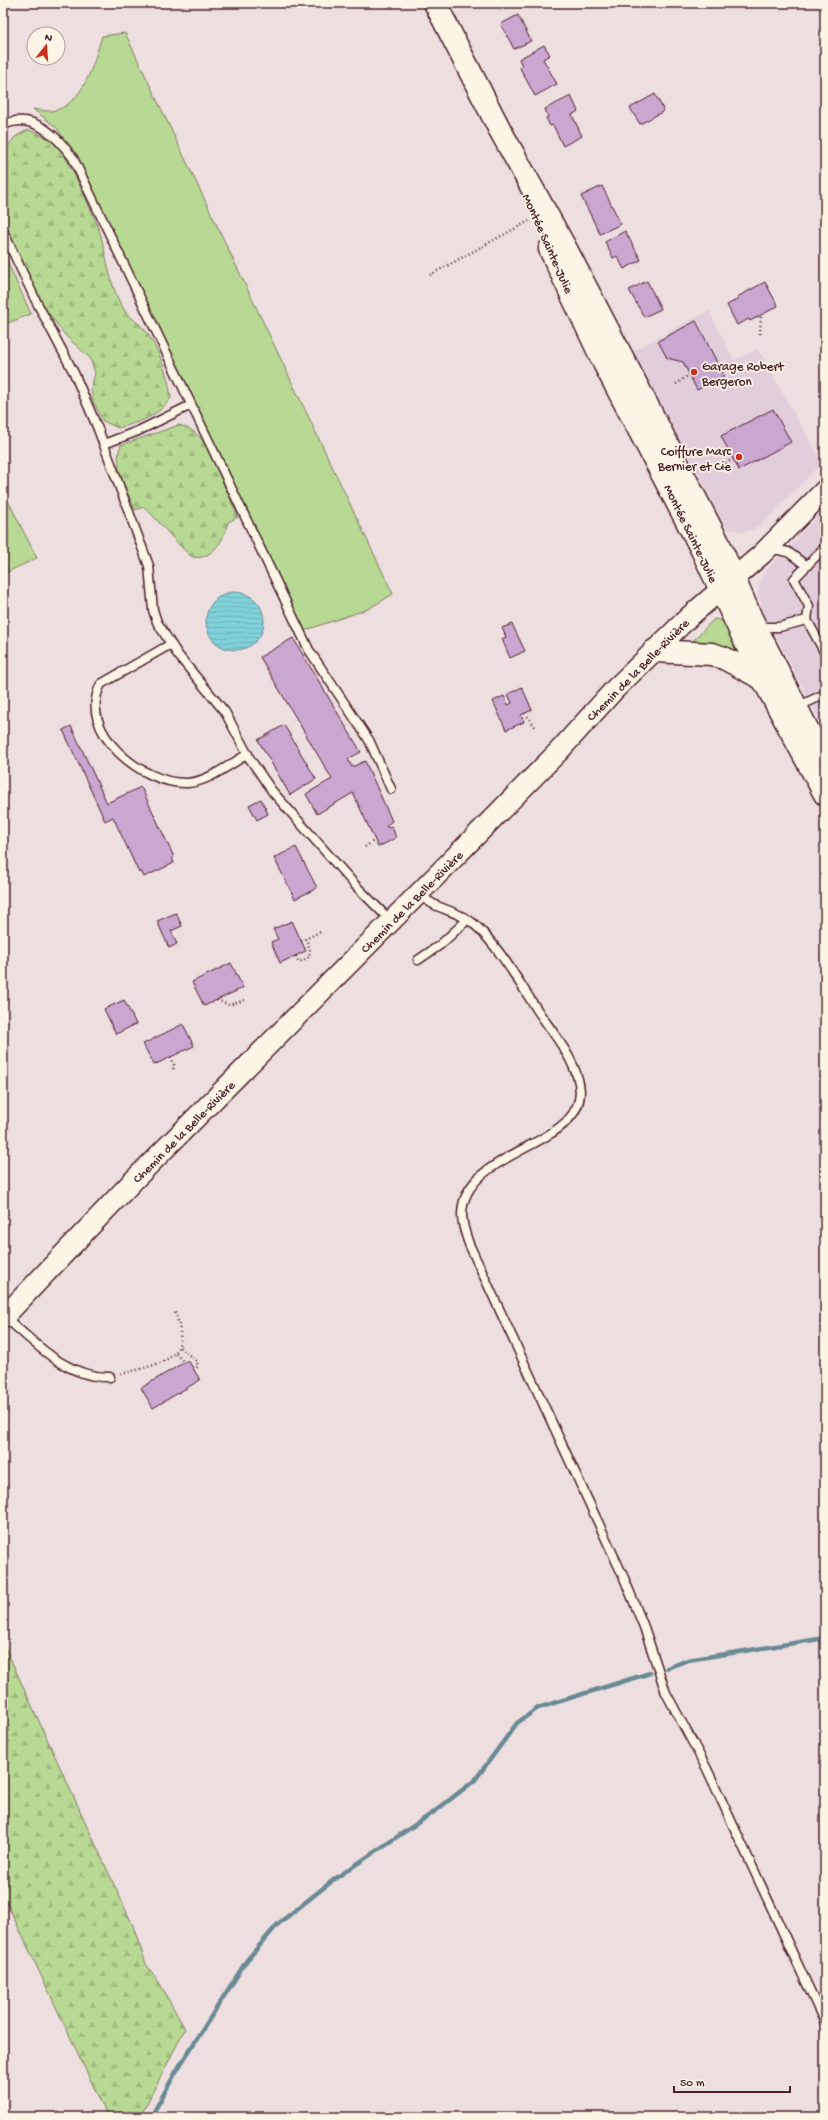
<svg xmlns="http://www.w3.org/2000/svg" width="828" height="2120" font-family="'Gochi Hand',sans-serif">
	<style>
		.built { fill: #e2cedb }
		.grass { fill: #b8d993; stroke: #817c5f }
		.forest { fill: url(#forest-firs); stroke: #817c5f }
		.water { fill: url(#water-rules); stroke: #6a8a93 }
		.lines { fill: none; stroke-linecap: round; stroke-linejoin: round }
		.stream { stroke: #6a8a93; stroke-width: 4.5 }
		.building { fill: #caa7d1; stroke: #4a1f2b }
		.service-casing { stroke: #4a1f2b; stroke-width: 11 }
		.tertiary-casing { stroke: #4a1f2b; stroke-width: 23 }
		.secondary-casing { stroke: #4a1f2b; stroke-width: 25 }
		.path { stroke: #4a1f2b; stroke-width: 2.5; stroke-dasharray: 1 3; stroke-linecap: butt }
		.service { stroke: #fcf5e5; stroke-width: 8 }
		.tertiary { stroke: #fcf5e5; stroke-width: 20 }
		.secondary { stroke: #fcf5e5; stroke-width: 22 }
		.poi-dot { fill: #c8321e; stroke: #fcf5e5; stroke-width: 1.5 }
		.labels { text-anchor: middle; stroke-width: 3.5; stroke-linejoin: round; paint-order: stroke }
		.street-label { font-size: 13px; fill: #4a1f2b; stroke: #fcf5e5 }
		.poi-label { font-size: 13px; fill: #4a1f2b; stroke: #fcf5e5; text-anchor: start }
	</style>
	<defs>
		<pattern id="forest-firs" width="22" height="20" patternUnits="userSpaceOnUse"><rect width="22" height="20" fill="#b8d993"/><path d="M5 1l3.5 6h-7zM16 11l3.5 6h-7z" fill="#a0ba7f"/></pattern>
		<pattern id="water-rules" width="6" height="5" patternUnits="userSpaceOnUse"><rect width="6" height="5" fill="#80d1d9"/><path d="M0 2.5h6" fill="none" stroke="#70b3ba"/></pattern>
	</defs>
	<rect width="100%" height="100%" fill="#eddedf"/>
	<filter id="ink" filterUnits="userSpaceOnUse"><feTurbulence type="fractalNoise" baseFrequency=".025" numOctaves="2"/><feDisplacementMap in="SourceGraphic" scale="8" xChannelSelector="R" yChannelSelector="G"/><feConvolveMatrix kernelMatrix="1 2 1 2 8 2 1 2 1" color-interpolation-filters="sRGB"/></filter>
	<g filter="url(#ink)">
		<path class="built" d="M709 311 734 360 758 349 822 463 760 526 745 532 731 530 723 524 717 516 631 352Z
			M825 508V731L764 613 758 596 759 586 763 574Z"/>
		<path class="grass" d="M125 33 393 594 368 609 303 631 248 512 74 156 57 128 33 109C38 110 46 111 51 111 84 107 94 61 102 36Z
			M3 252 31 314 3 325Z
			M3 491 37 558 3 574Z
			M714 619 723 621 741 656 695 644 693 641Z"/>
		<path class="forest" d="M28 130C39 133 48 138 57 145 67 154 95 218 100 233 108 259 109 288 125 311 130 318 139 323 145 330 159 349 168 374 171 398 157 417 140 422 118 428L103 421 93 401 91 389 95 373 90 358 65 335 36 296 3 221V148L8 146 15 137Z
			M179 425C193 429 200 436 208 448L238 517 228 522C226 527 225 534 222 539 217 549 205 560 193 557 186 555 154 515 144 507L135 510C127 489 112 467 121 445Z
			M3 1643 133 1926 146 1964 160 1984 185 2029 140 2117H108L3 1895Z"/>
		<path class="water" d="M206 621a29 29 0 1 1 58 0a29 29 0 1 1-58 0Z"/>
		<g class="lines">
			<path class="stream" d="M667 1668 688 1660 825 1638
				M151 2117 177 2070 247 1960 278 1924 336 1878 434 1812 475 1780 517 1723 538 1708 650 1673"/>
		</g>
		<path class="building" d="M518 15 531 41 514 49 501 24Z
			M544 45 550 55 543 59 557 84 535 96 520 68 522 66 519 59Z
			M655 94 664 111 640 124 630 108Z
			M571 96 578 111 572 115 582 136 563 146 553 125 550 126 546 118 548 117 545 109Z
			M602 186 621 224 600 234 581 196Z
			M625 231 641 260 624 269 617 256 613 258 605 242Z
			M647 281 661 309 644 317 629 290Z
			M765 282 778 306 750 321 749 319 737 325 727 305 738 299 737 297Z
			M696 321 724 376 697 390 683 362 667 358 658 341Z
			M773 409 791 442 739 470 721 436Z
			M512 624 525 651 510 658 502 639 506 637 502 628Z
			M293 638 361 752 348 759 352 767 365 761 392 821 386 826 388 828 392 826 396 838 378 847 353 793 317 814 306 794 332 779 260 657Z
			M522 687 532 710 521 715 524 722 506 730 493 701 504 696 508 705 512 703 508 694Z
			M284 725 316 779 290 795 258 740Z
			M71 726 107 803 141 787 174 857 172 858 174 863 144 877 141 871 139 873 113 817 105 821 63 730Z
			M261 799 268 814 257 820 249 805Z
			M296 847 317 888 295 899 274 858Z
			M176 913 182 926 171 931 177 944 169 948 157 921Z
			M292 921 306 951 280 963 271 942 278 939 273 929Z
			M231 963 243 988 204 1006 192 982Z
			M124 1000 136 1024 116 1034 104 1009Z
			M183 1024 194 1046 154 1065 143 1044Z
			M188 1360 200 1380 153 1408 141 1388Z"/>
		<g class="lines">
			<g class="service-casing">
				<path id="service" d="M3 125C32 111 57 136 73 158L309 650 369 740 391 789
					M3 231 36 301 74 373 98 429 149 566 153 610 157 622 178 655 225 712 250 759 272 791 355 885 391 921
					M104 444 138 431 191 405
					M769 548 788 552 807 566
					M807 620 809 606 794 579 825 547
					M758 627H779L807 620 825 653
					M171 644 101 684C76 731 143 785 187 783 208 782 230 764 248 754
					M797 707 825 694
					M419 894C437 911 456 909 474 924 499 946 521 986 540 1014 554 1034 571 1055 578 1079 598 1148 462 1145 462 1215 462 1225 466 1235 469 1244L624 1578 644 1627 666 1693 707 1769 825 2023
					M418 960 440 945 467 920
					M5 1317C36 1344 67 1378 110 1377"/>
			</g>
			<g class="tertiary-casing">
				<path id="tertiary" d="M3 1318 133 1181 443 869 559 751 615 689 690 616 762 554 825 490"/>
			</g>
			<g class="secondary-casing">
				<path id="secondary" d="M435 3 500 130 566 249 718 542 751 618 825 764
					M550 249 605 365 702 550 763 679 825 794
					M654 651 712 654 724 658 763 679"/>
			</g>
			<path class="path" d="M430 275 529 221
				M760 334 761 315
				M676 384 689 375
				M715 469 733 459
				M525 713 536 728
				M365 847 375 840
				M301 941 322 931
				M296 956 298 961H301L309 957 310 949 306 939
				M217 1000 229 1005 245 1000
				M170 1057 174 1065 173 1071
				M180 1347 197 1362 198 1366 194 1370
				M176 1354 185 1363
				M121 1374C161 1363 195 1361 174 1310"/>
			<use href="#service" class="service"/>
			<use href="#tertiary" class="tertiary"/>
			<use href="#secondary" class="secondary"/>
		</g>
	</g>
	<g class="poi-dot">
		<circle cx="694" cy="372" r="4"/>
		<circle cx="739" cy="457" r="4"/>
	</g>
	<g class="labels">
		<g class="street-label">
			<text transform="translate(549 243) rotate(66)" y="5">Montée Sainte-Julie</text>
			<text transform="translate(692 533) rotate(64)" y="5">Montée Sainte-Julie</text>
			<text transform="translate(637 669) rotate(-45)" y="5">Chemin de la Belle-Rivière</text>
			<text transform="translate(411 901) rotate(-45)" y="5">Chemin de la Belle-Rivière</text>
			<text transform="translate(183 1131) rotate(-45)" y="5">Chemin de la Belle-Rivière</text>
		</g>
		<g class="poi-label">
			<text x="702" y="370">Garage Robert<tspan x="702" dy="15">Bergeron</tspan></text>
			<text x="731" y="455" text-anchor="end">Coiffure Marc<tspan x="731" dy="15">Bernier et Cie</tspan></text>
		</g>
	</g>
	<rect width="828" height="2120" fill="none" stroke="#fcf5e5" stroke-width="16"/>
	<rect x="8" y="8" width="812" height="2104" fill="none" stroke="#4a1f2b" stroke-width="1.5" filter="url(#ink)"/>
	<g transform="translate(46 46) rotate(17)"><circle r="19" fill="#fcf5e5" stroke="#b59f9b"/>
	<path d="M0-3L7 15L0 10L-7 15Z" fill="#c8321e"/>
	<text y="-6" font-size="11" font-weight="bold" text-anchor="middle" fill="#4a1f2b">N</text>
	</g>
	<path d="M674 2086v6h116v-6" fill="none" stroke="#4a1f2b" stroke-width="2"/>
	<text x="680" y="2086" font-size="12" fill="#4a1f2b" stroke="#fcf5e5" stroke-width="3" paint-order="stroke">50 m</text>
</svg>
